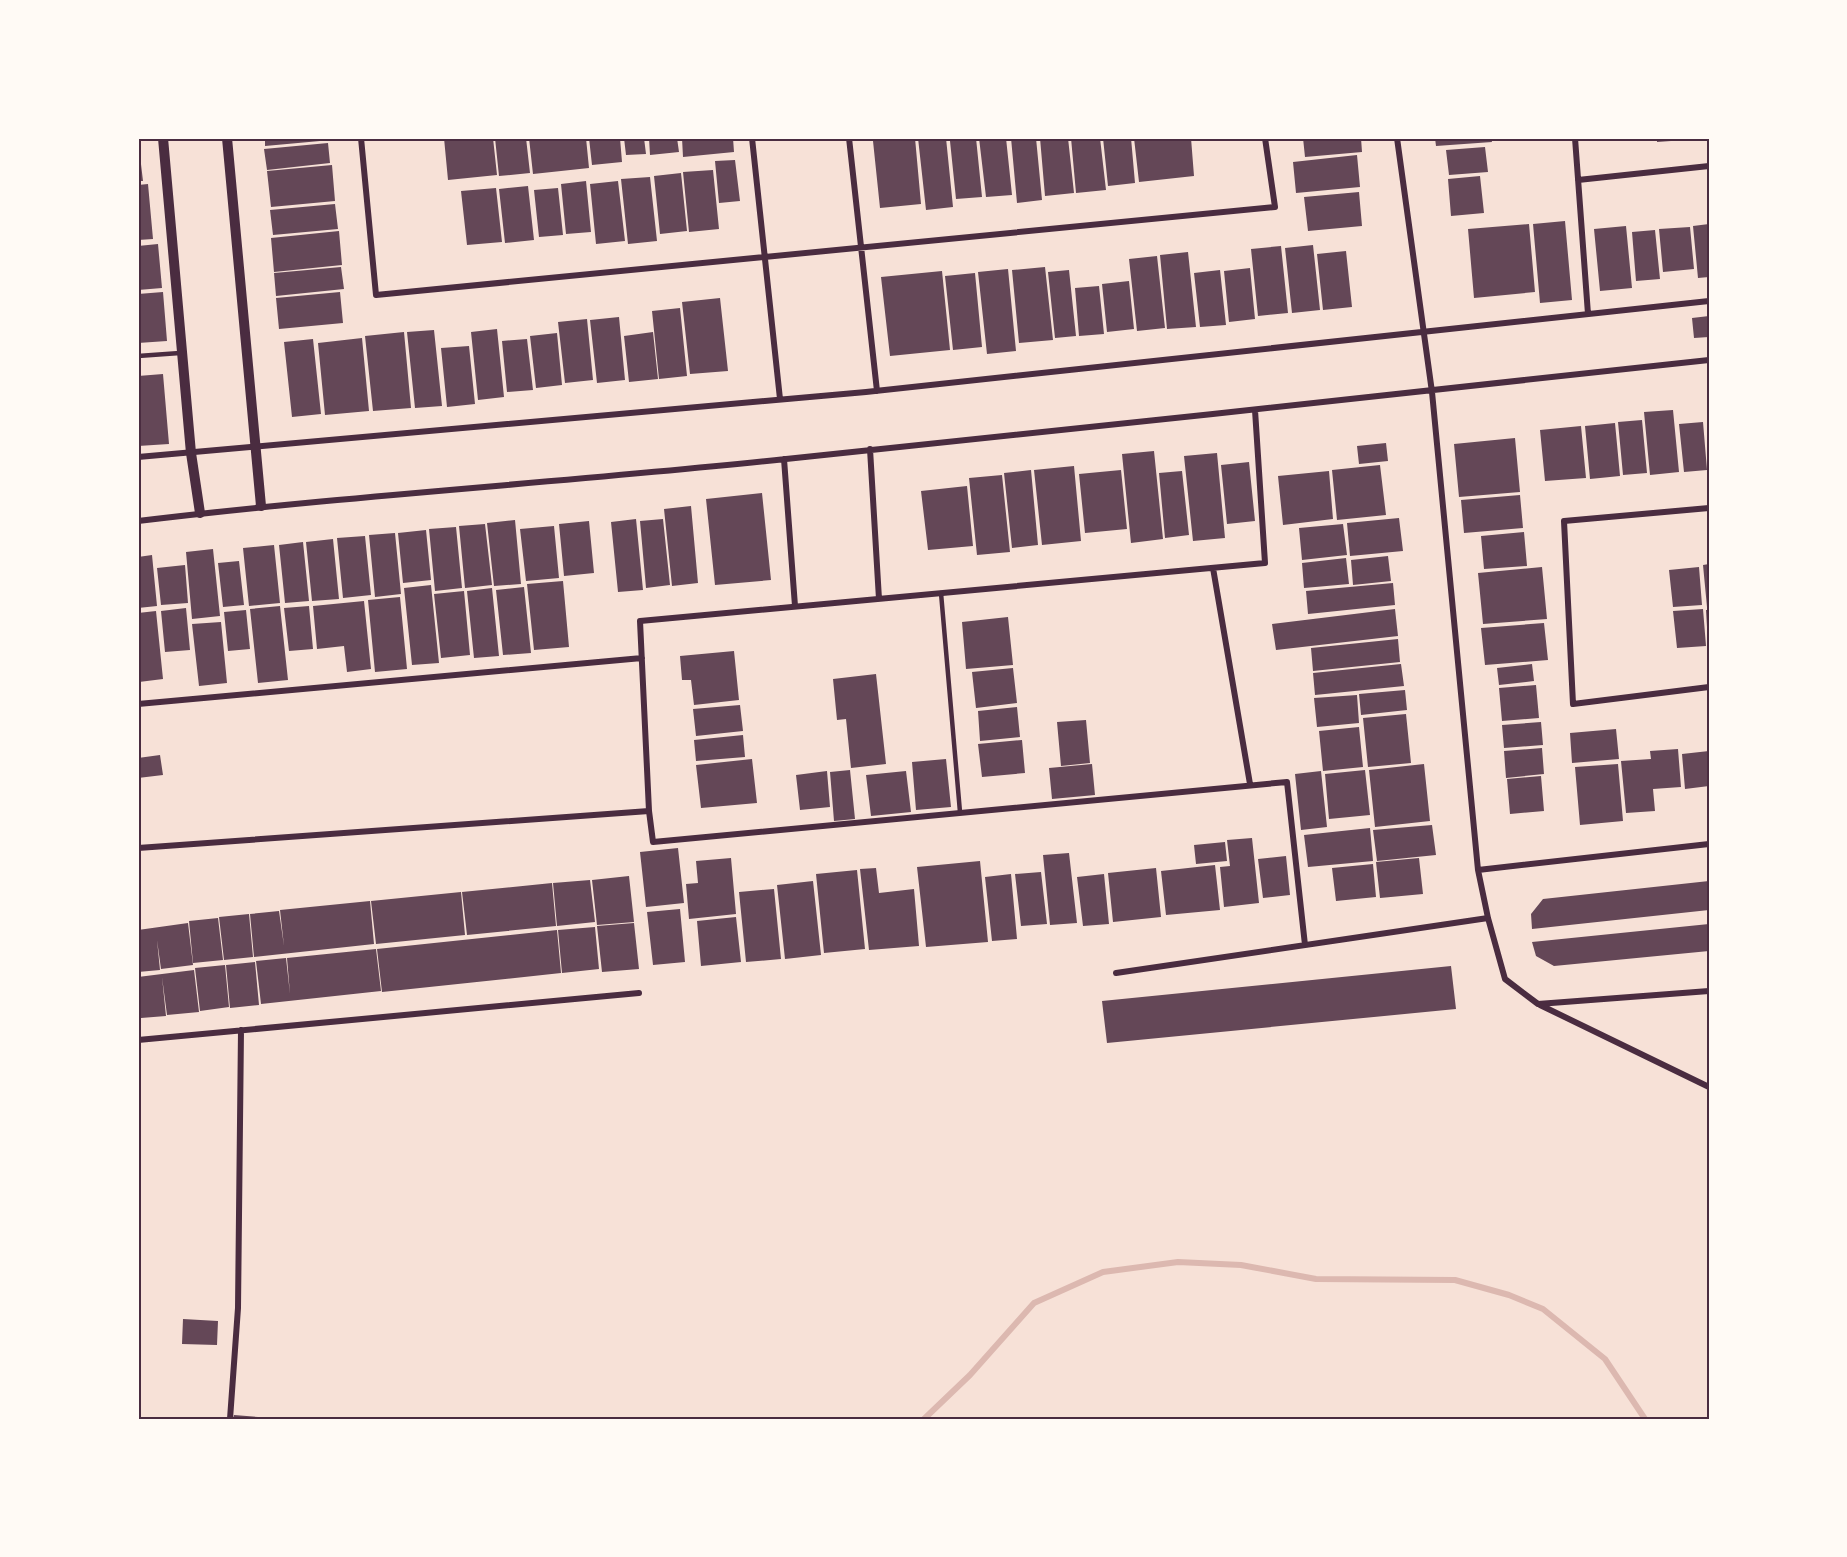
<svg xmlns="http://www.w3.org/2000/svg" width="1847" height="1557" font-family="'Alegreya Sans',sans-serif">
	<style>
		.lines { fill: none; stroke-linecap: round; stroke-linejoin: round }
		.stream { stroke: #dcb8b0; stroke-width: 6 }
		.building { fill: #644757 }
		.service { stroke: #4a2c40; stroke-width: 4.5 }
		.minor { stroke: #4a2c40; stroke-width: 6 }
		.tertiary { stroke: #4a2c40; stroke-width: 10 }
		.neatline { fill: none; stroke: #4a2c40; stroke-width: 2 }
	</style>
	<rect width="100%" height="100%" fill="#f7e1d7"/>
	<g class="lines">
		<path class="stream" d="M924 1419 970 1375 1034 1303 1103 1272 1178 1262 1241 1265 1316 1279 1455 1280 1509 1295 1543 1309 1605 1359 1645 1419"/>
	</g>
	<path class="building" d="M265 138H331V140L265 146Z
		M444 138H493L497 175 448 180Z
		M495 138H526L530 173 499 176Z
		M529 138H586L589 168 533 174Z
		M589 138H620L622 162 592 165Z
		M624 138H644L646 154 626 155Z
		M649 138H677L679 152 650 155Z
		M682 138H733L734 152 683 157Z
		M915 138 921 204 880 208 873 141Z
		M918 138H946L953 207 926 210Z
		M976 138 982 197 956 199 950 141Z
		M979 138H1006L1012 195 986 197Z
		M1011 138H1036L1042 200 1017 203Z
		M1040 138H1068L1074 193 1045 196Z
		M1071 138H1100L1106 190 1076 193Z
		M1103 138H1131L1135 183 1108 186Z
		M1134 138H1191L1194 176 1139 182Z
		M1303 138H1361L1362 152 1305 157Z
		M1435 138H1491L1492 142 1436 146Z
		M1657 138H1685V140L1657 142Z
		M138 139 143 181H138Z
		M328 143 330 163 267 170 264 149Z
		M1485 147 1488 172 1449 175 1446 150Z
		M1357 155 1360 187 1296 193 1293 162Z
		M735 160 740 201 719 203 715 161Z
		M332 165 335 201 271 207 267 171Z
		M713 170 719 229 689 232 683 172Z
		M681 173 687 231 660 234 654 176Z
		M1480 176 1484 213 1451 216 1448 179Z
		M650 177 657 241 628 244 621 179Z
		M586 181 591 232 566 234 561 184Z
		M618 181 625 241 596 244 590 184Z
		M148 184 153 239 138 240V185Z
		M528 186 534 240 505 243 499 189Z
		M496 188 502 242 467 245 461 191Z
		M558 188 563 235 539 237 534 190Z
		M1359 192 1362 226 1308 231 1304 197Z
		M335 204 338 229 273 235 270 210Z
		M1565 221 1572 300 1540 303 1533 224Z
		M1529 224 1535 292 1474 298 1468 229Z
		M1709 224V277L1698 278 1693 226Z
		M1626 226 1632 288 1600 291 1594 229Z
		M1690 227 1694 269 1663 272 1659 229Z
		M1655 230 1660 279 1636 281 1632 232Z
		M339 231 342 265 274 272 271 238Z
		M158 244 162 288 138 290V246Z
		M1313 245 1320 310 1292 313 1285 248Z
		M1281 246 1288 313 1258 316 1251 249Z
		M1346 251 1352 307 1323 310 1317 254Z
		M1188 252 1196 327 1167 329 1160 255Z
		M1157 256 1165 328 1137 331 1129 259Z
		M341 267 344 289 276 296 274 273Z
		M1045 267 1053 340 1019 343 1012 270Z
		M1250 268 1255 319 1229 322 1224 271Z
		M1008 269 1016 351 987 354 978 272Z
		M1069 270 1076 336 1055 338 1048 272Z
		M1220 270 1226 325 1200 327 1194 273Z
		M942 271 950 350 890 356 881 277Z
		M975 273 982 347 953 350 945 276Z
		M1129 281 1134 329 1107 332 1102 284Z
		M1099 286 1104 334 1079 336 1075 288Z
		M163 292 167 341 138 343V294Z
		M340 292 343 323 279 329 276 298Z
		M720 298 728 371 690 374 682 302Z
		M680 308 687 376 659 379 652 311Z
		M1709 316V337L1694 338 1692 318Z
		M619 317 625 380 597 383 590 320Z
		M587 319 593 380 565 383 558 322Z
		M497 329 504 397 478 400 471 332Z
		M434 330 442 406 415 408 407 332Z
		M404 332 411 408 373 411 365 336Z
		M653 332 658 379 629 382 624 336Z
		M557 333 562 385 536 388 530 336Z
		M362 338 369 411 325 415 318 343Z
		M313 339 321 414 292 417 284 342Z
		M527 339 533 390 507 392 502 341Z
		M469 346 475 404 447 407 441 348Z
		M163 374 169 444 138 446V376Z
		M1673 410 1679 472 1650 475 1644 412Z
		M1642 420 1647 473 1623 475 1618 422Z
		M1703 422 1707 470 1684 472 1679 424Z
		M1615 423 1620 476 1590 479 1585 426Z
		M1581 426 1586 478 1545 481 1540 430Z
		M1515 438 1520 492 1459 497 1454 444Z
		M1386 443 1388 461 1359 464 1357 446Z
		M1154 451 1163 539 1131 543 1122 454Z
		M1217 453 1225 538 1193 541 1184 456Z
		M1249 462 1255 521 1227 524 1221 465Z
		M1380 465 1386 515 1337 520 1332 470Z
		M1074 466 1081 541 1042 545 1034 470Z
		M1031 470 1038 545 1012 548 1004 473Z
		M1121 470 1127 529 1085 533 1079 474Z
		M1182 471 1189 535 1165 538 1159 473Z
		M1329 471 1333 519 1283 525 1278 476Z
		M1002 475 1010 552 977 555 969 478Z
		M967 486 973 546 928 550 921 491Z
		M762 493 771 580 715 585 706 499Z
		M1520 495 1523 528 1464 533 1461 500Z
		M691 506 698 583 672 586 664 509Z
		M1399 518 1403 551 1350 556 1347 523Z
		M636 519 643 590 618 592 611 522Z
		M663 519 670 585 646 588 640 521Z
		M515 520 521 584 494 586 487 523Z
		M589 521 594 573 564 576 559 524Z
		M485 524 492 585 465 588 459 526Z
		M1343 524 1347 555 1302 560 1299 528Z
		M554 526 559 578 526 581 520 529Z
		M456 527 462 588 435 591 429 529Z
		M426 530 431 580 403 583 398 533Z
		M1524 532 1527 566 1484 569 1481 536Z
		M395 533 401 594 375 597 369 535Z
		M365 536 371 595 343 598 337 538Z
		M333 539 339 599 312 601 306 542Z
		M303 542 309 601 285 603 279 545Z
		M274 545 280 603 249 606 243 548Z
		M213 549 220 616 192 619 186 552Z
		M152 555 157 606 138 608V557Z
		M1388 556 1391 581 1353 585 1351 560Z
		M1346 558 1349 584 1304 588 1302 563Z
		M239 561 244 605 223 607 218 563Z
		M1709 564V607H1707L1703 565Z
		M185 565 188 603 161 605 157 568Z
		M1542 567 1547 619 1483 624 1478 573Z
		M1699 567 1702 605 1673 607 1669 570Z
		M563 581 569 647 534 650 527 584Z
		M1393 583 1395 605 1308 614 1306 591Z
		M431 585 439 663 412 665 404 588Z
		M524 587 531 653 503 655 496 590Z
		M492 588 499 656 474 658 467 591Z
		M464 591 470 655 441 658 434 594Z
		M400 597 407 669 375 672 368 600Z
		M364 601 371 669 347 672 344 646 317 649 313 606Z
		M280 606 288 680 258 683 250 609Z
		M309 606 313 649 289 651 284 608Z
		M186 608 190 650 165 652 161 611Z
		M1395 609 1398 636 1276 650 1272 624Z
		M1703 609 1706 646 1677 648 1673 611Z
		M246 610 250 649 228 651 224 612Z
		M1706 610H1709V627H1707Z
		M156 611 163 679 139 682 138 613Z
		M1008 617 1013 665 966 669 962 622Z
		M221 622 227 683 199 686 192 624Z
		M1544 623 1548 660 1485 665 1481 628Z
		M1398 639 1400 662 1313 671 1311 648Z
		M734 651 739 700 694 705 691 680H682L680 656Z
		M1401 664 1404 686 1315 695 1313 673Z
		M1532 664 1534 681 1499 685 1497 668Z
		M1013 668 1017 703 976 708 972 672Z
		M876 674 886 764 851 768 846 719 837 720 833 679Z
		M1536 685 1539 718 1502 721 1499 688Z
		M1405 690 1407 710 1361 715 1359 694Z
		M1357 695 1359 723 1317 727 1314 698Z
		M740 705 743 731 696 736 693 709Z
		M1017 707 1020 737 980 741 978 711Z
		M1406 714 1411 763 1368 767 1363 718Z
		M1086 720 1090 763 1061 766 1057 722Z
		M1541 722 1543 745 1504 748 1502 725Z
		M1359 727 1363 767 1323 771 1319 731Z
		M1616 729 1619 759 1572 763 1570 733Z
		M743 735 745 757 696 761 694 740Z
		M1022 740 1025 773 982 777 978 744Z
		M1542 748 1544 774 1506 778 1504 751Z
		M1678 749 1681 787 1653 789 1655 811 1626 813 1621 761 1651 759 1650 751Z
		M1709 751V786L1685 789 1682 754Z
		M160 755 163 775 138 778V758Z
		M752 759 757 803 701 808 696 765Z
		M946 759 951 807 916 810 912 762Z
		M1092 764 1095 795 1052 799 1049 768Z
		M1424 764 1430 821 1375 827 1369 770Z
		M1618 764 1623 821 1580 825 1575 767Z
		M850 770 855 819 834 821 830 772Z
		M1365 770 1370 815 1329 819 1325 774Z
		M827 771 830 807 800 810 796 775Z
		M906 771 911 812 871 816 866 775Z
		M1321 771 1327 827 1301 830 1295 774Z
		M1541 776 1544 811 1510 814 1507 779Z
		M1432 825 1436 855 1377 861 1373 830Z
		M1370 828 1373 861 1308 867 1304 835Z
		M1252 838 1259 903 1224 907 1220 867 1230 866 1227 840Z
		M1225 842 1227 861 1196 864 1194 845Z
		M678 848 684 903 646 907 640 852Z
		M1069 853 1077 923 1050 925 1043 855Z
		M1286 856 1290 895 1263 898 1258 859Z
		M731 858 736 914 689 919 686 884 698 883 696 861Z
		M1419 858 1423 894 1380 898 1376 862Z
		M980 861 988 942 926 947 917 867Z
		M1373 864 1376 897 1336 901 1332 868Z
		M1215 865 1220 910 1166 915 1161 871Z
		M876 868 879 893 914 889 919 946 869 950 860 869Z
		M1156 868 1161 917 1113 922 1108 873Z
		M857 870 865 949 824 953 816 874Z
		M1041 872 1047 924 1021 926 1015 874Z
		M1011 874 1017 939 992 941 985 877Z
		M1104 874 1109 924 1083 926 1077 877Z
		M629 876 634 922 597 925 592 880Z
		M590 880 595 922 557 926 553 883Z
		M813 881 821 955 785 959 777 885Z
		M1709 881V910L1532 929 1531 914 1543 899Z
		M552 883 556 926 467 935 462 892Z
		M774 889 781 959 746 962 739 892Z
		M461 892 465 935 376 944 371 901Z
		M370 901 374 944 254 957 250 914 279 911 284 946 280 910Z
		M680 909 685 962 653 965 647 912Z
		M249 914 253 957 224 960 219 917Z
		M736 917 741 962 701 966 697 921Z
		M218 918 223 960 193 963 189 921Z
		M188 923 193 965 161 969 157 940 160 970 138 972V930Z
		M634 923 639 969 602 972 597 926Z
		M1709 924V951L1554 966 1536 956 1532 942Z
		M595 927 599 969 562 973 558 930Z
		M557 930 561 973 382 992 377 949Z
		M376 949 381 991 261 1004 256 961 286 958 290 994 287 958Z
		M255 962 259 1005 230 1008 226 965Z
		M225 965 229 1007 200 1011 195 968Z
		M1451 966 1456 1009 1107 1043 1102 1001Z
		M194 970 199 1012 167 1015 162 977 166 1016 141 1018 138 977Z
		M183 1319 218 1321 217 1345 182 1344Z
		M234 1415 258 1417V1419H233Z"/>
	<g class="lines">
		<path class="service" d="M138 356 180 353
			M941 593 960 812"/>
		<path class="minor" d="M361 138 376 295 1275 207 1265 138
			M752 138 780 399
			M849 138 877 391
			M1397 138 1432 392 1478 870
			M1575 138 1588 314
			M1578 180 1709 166
			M1255 410 1265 563 640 621 649 811 653 842 1287 782 1305 945
			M870 449 879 599
			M138 457 866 392 1709 301
			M784 459 795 606
			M1709 508 1564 521 1573 704 1709 687
			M138 521C353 495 570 482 786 459 1094 426 1401 395 1709 360
			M1213 568 1250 784
			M138 704 642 658
			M1709 844 1478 870 1488 918 1505 979 1538 1004 1709 991
			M138 848 649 811
			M1116 973 1488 918
			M1540 1005 1709 1087
			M138 1040 639 993
			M230 1419 238 1308 241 1030"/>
		<path class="tertiary" d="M163 138 191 453 200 513
			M227 138 261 506"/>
	</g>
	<rect width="1847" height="1557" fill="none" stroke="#fffaf5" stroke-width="279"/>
	<rect x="140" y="140" width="1568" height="1278" class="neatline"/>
</svg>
